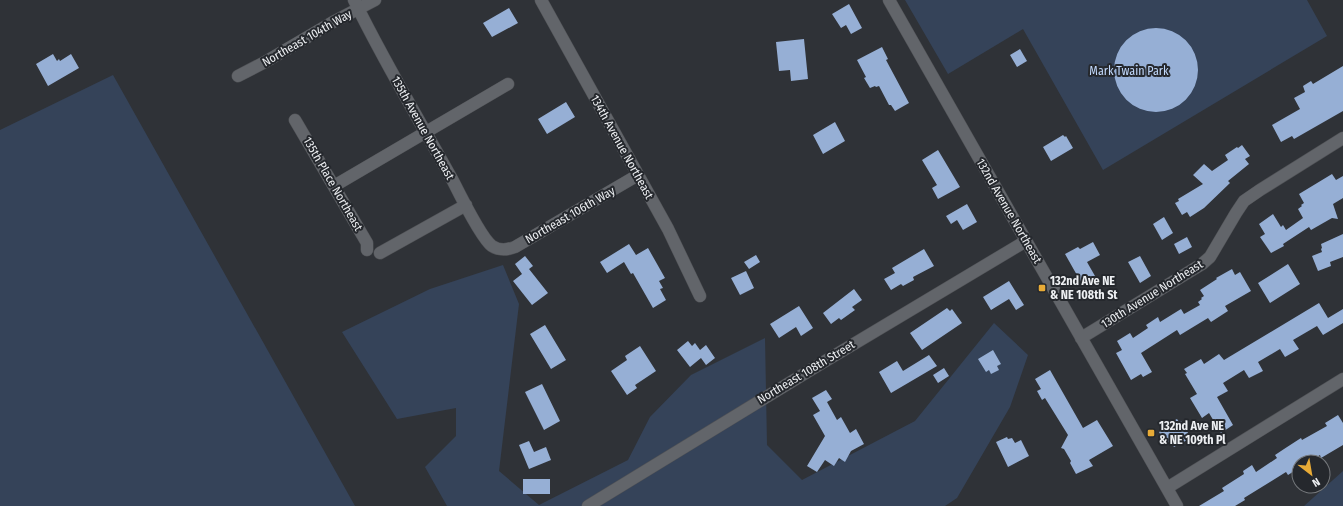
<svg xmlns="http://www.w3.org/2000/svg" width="1343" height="506" font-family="'Fira Sans Condensed',sans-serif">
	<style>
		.green { fill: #354359 }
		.building { fill: #96afd5 }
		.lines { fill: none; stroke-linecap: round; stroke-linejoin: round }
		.minor-casing { stroke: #4f5155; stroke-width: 13 }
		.minor { stroke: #62656a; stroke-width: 12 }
		.poi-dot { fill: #e8ab37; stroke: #25282d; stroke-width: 1.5 }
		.labels { text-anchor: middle; stroke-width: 4; stroke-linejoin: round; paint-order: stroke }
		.street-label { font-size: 12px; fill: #edeff2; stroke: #25282d }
		.park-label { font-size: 12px; fill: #c2d9fc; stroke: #25282d }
		.poi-label { font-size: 12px; font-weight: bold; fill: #edeff2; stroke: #25282d; text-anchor: start }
	</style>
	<rect width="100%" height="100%" fill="#2f3237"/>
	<path class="green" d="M905 0H1307L1327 36 1103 170 1023 29 948 74Z
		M113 75 355 506H0V130Z
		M503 265 519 304 499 471 539 505 628 460 650 417 691 375 765 338 767 445 802 480 915 421 994 323 1028 355 1010 407 957 498 945 506H447L425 467 456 436V408L397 419 342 332 430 289Z
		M1343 471V506H1304Z"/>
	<path class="building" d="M849 4 862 28 851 34 846 25 841 28 832 14Z
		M509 8 518 23 492 37 483 23Z
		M1114 70a42 42 0 1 1 84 0a42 42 0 1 1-84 0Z
		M804 39 808 79 791 81 790 70 779 71 776 42Z
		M882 47 888 59 886 60 909 103 895 111 891 105H889L879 86 876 87 875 86 870 88 864 78 866 77 857 60Z
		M1020 49 1027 61 1017 67 1010 55Z
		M53 54 57 61 59 59 60 61 71 54 79 68 48 86 36 64Z
		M1343 66V111L1294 139 1292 136 1281 142 1272 125 1300 109 1294 98 1305 92 1303 86 1311 81 1313 84Z
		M566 102 575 117 547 134 538 119Z
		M835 122 845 141 823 154 813 135Z
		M1063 135 1065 137 1066 136 1073 148 1051 161 1043 147Z
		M1242 145 1250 156 1245 159 1249 164 1228 181 1230 183 1204 208 1190 217 1187 212 1182 215 1175 203 1179 201 1178 199 1203 184 1193 175 1204 164 1212 171 1228 160 1225 155 1237 147 1238 148Z
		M938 150 960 187 938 199 932 188 937 185 922 160Z
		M1332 174 1336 180 1343 176V198L1333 204 1338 219 1332 218 1311 230 1309 227 1283 244 1284 246 1271 253 1260 237 1265 234 1259 224 1273 214 1281 227 1283 225 1286 230 1303 218 1298 209 1302 206 1301 205 1304 203 1299 194Z
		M967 204 977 222 963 230 957 220 951 224 946 216Z
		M1164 217 1173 233 1162 240 1153 224Z
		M1343 234V257L1330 262 1331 266 1318 271 1312 256 1322 252 1321 249 1322 248 1321 244Z
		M1187 237 1192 247 1179 254 1174 244Z
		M1093 242 1100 255 1087 262 1095 276 1082 284 1065 254 1078 247 1080 249Z
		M629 244 636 255 648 248 665 278 659 281 663 288 660 289 666 300 653 308 633 273 631 274 624 262 607 273 600 262Z
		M924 249 934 266 913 277 914 280 903 286 901 284 891 290 884 279 895 273 892 268Z
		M756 255 760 262 749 269 744 262Z
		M525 256 533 266 529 269 548 293 532 305 513 281 522 274 515 264Z
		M1140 256 1151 276 1140 283 1128 262Z
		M1288 264 1300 284 1270 303 1258 283Z
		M1232 269 1235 275 1240 272 1251 291 1225 306 1228 311 1211 322 1208 318 1180 335 1177 330 1141 353 1152 372 1143 377 1141 374 1131 380 1116 353 1122 350 1117 341 1130 333 1133 338 1148 328 1146 325 1158 317 1160 322 1181 309 1184 314 1200 305 1198 302 1202 299 1201 298 1204 296 1200 290 1217 279 1216 278Z
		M746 271 754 288 740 295 731 278Z
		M1009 281 1024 305 1016 310 1009 299 991 310 983 297Z
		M854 289 862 300 852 307 855 310 841 320 839 318 831 324 823 313Z
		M1319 303 1328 318 1343 309V323L1323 335 1317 326 1293 340 1299 349 1285 357 1280 349 1258 362 1263 371 1249 378 1244 370 1223 383 1228 391 1217 397 1233 425 1221 433 1209 413 1202 418 1190 398 1197 394 1185 374 1187 373 1184 369 1201 359 1204 364 1219 354 1224 360Z
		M799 306 813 328 801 336 796 327 779 338 770 324Z
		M947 308 950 311 952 309 962 323 922 350 910 333Z
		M545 325 566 360 551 369 530 334Z
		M688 341 692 346 695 343 700 350 706 345 715 358 706 365 701 358 690 367 677 350Z
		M640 346 656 371 635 385 637 388 627 395 611 371 627 360 625 356Z
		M993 350 1001 364 997 366 999 370 991 374 989 370 986 372 978 359Z
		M929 355 937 366 891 393 879 372 897 361 903 371Z
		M944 368 949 376 938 383 933 375Z
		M1050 370 1083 428 1097 420 1113 446 1089 460 1093 466 1076 474 1070 463 1071 461 1064 449 1061 448 1068 435 1045 398 1042 400 1037 391 1041 389 1035 379Z
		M542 384 560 421 544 430 525 392Z
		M826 390 832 399 827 402 837 420 841 417 850 433 856 429 864 444 851 451 845 462 839 458 834 466 825 460 817 472 807 466 825 436 813 415 820 411 812 398Z
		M1338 415 1343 423V445L1321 458 1320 455 1308 462H1299V468L1288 475 1286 472 1244 498 1245 500 1235 506H1199L1224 491 1222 488 1244 474 1243 471 1252 465 1256 472 1277 458 1275 455 1284 449 1301 438 1302 440 1327 426 1325 423Z
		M1177 419 1179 422 1181 421 1191 438 1174 447 1171 442 1166 445 1159 432 1165 429 1163 427Z
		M1007 437 1008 439 1012 438 1015 443 1021 440 1029 456 1008 467 996 442Z
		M529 441 534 452 546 447 551 460 529 469 519 445Z
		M523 479H550V494H523Z"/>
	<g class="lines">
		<g class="minor-casing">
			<path id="minor" d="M354 0C384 62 420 121 453 181 460 195 482 239 492 246 500 251 507 250 515 247L638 175
				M541 0 668 229 700 296
				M889 0 1177 506
				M238 76 265 62 333 22 375 0
				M295 120 367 243V250
				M334 186 508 84
				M380 253 466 205
				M1081 338 1202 264 1210 257 1236 213 1244 201 1260 190 1343 138
				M1167 488 1343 379
				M588 506 822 363 1026 241"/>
		</g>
		<use href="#minor" class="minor"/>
	</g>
	<g class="poi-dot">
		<rect x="1038" y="284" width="8" height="8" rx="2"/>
		<rect x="1147" y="429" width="8" height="8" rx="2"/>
	</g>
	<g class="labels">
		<g class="street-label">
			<text transform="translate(307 38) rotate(-30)" y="4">Northeast 104th Way</text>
			<text transform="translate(423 128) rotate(61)" y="4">135th Avenue Northeast</text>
			<text transform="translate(622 147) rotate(61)" y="4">134th Avenue Northeast</text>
			<text transform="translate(333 184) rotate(60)" y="4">135th Place Northeast</text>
			<text transform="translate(1009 211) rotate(60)" y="4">132nd Avenue Northeast</text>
			<text transform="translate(570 215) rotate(-30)" y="4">Northeast 106th Way</text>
			<text transform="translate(1152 294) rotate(-32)" y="4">130th Avenue Northeast</text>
			<text transform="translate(806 372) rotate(-31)" y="4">Northeast 108th Street</text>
		</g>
		<g class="park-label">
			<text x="1129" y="75">Mark Twain Park</text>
		</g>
		<g class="poi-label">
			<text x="1050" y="285">132nd Ave NE<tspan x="1050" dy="14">&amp; NE 108th St</tspan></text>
			<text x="1159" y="430">132nd Ave NE<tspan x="1159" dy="14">&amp; NE 109th Pl</tspan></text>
		</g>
	</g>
	<g transform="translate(1311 474) rotate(149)"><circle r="19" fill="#25282d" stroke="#75787c"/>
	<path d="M0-3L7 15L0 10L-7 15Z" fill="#e8ab37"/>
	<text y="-6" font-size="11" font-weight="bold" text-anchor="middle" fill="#edeff2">N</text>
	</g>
</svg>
